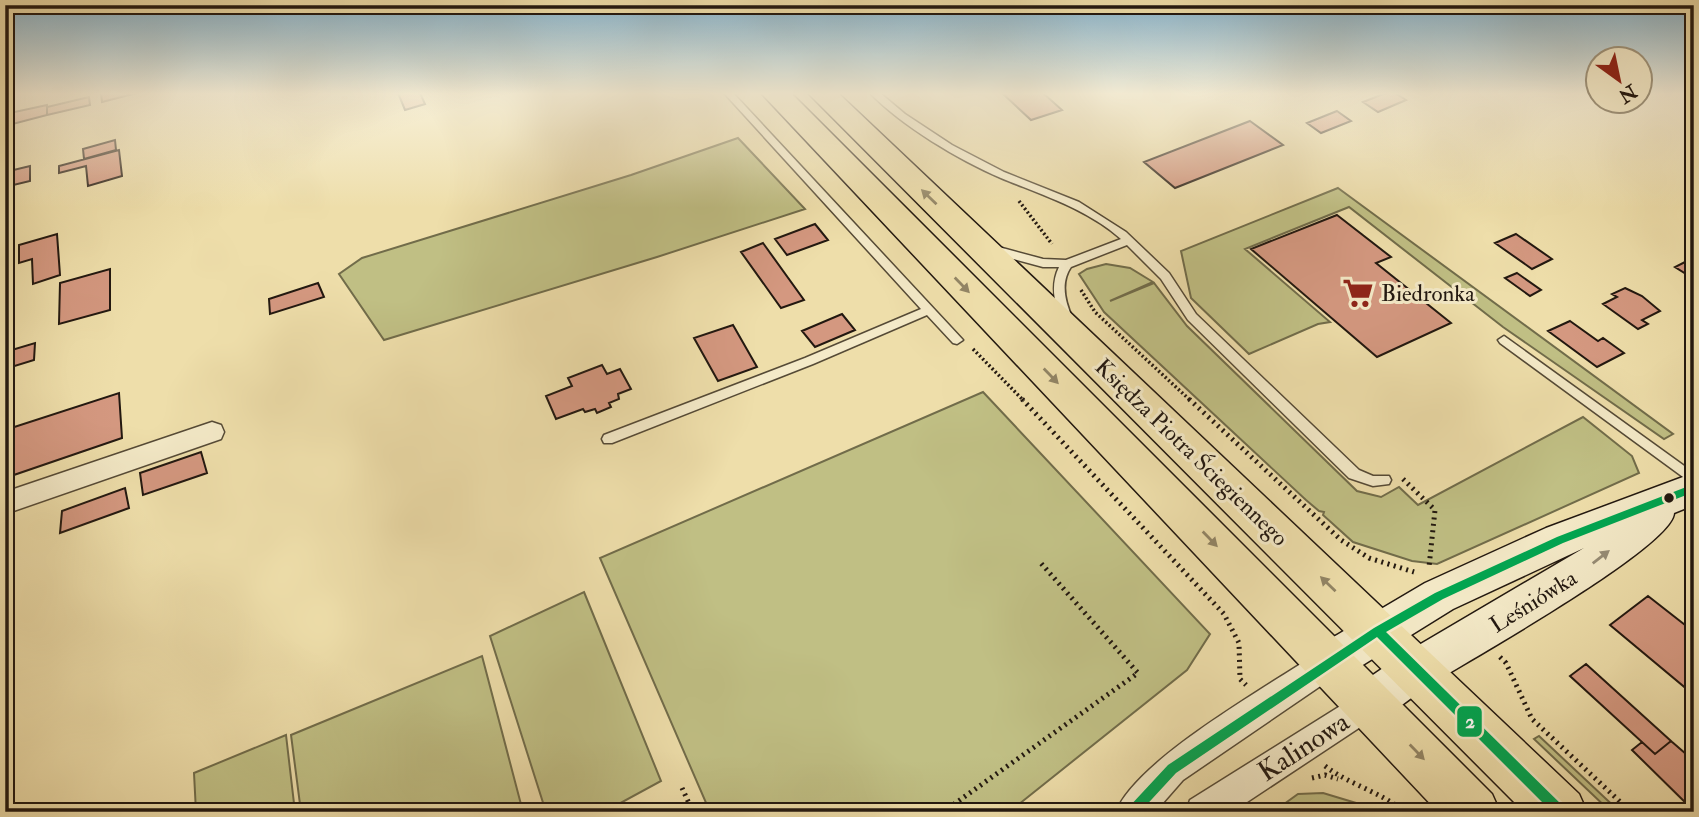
<svg xmlns="http://www.w3.org/2000/svg" width="1699" height="817" font-family="'IM FELL Double Pica',serif">
	<style>
		.green { fill: #c0bf84; stroke: #716c4a; stroke-width: 2 }
		.building { fill: #d49880; stroke: #221810; stroke-width: 2 }
		.lines { fill: none; stroke-linecap: round; stroke-linejoin: round }
		.lane-casing { stroke: #554a36; stroke-width: 3 }
		.street-casing { stroke: #554a36; stroke-width: 3 }
		.secondary-casing { stroke: #221810; stroke-width: 3 }
		.primary-casing { stroke: #221810; stroke-width: 3 }
		.path-far1 { stroke: #221810; stroke-width: 3.5; stroke-dasharray: 2 2.5; stroke-linecap: butt }
		.path { stroke: #221810; stroke-width: 5; stroke-dasharray: 2 4.5; stroke-linecap: butt }
		.lane { fill: #f4eac8; fill-rule: evenodd }
		.street { fill: #f4eac8; fill-rule: evenodd }
		.secondary { fill: #f4eac8; fill-rule: evenodd }
		.primary { fill: #eedeaa; fill-rule: evenodd }
		.bus-1-casing { stroke: #f4eac8; stroke-width: 5 }
		.bus-1 { fill: #00a651; fill-rule: evenodd }
		.oneway { fill: #928565 }
		.oneway2 { fill: #968c75 }
		.bus-dot { fill: #221810; stroke: #f4eac8; stroke-width: 2.5 }
		.labels { text-anchor: middle; stroke-width: 6; stroke-linejoin: round; paint-order: stroke }
		.poi-label { font-size: 23px; fill: #221810; stroke: #f4eac8; text-anchor: start }
		.street-label { font-size: 23px; fill: #221810; stroke: #f4eac8 }
		.near-street-label { font-size: 28px; fill: #221810; stroke: #f4eac8 }
		.line-badge { stroke: #f4eac8; stroke-width: 2.5 }
		.badge-label { font-size: 19px; text-anchor: middle; font-weight: bold; fill: #fff }
	</style>
	<rect width="100%" height="100%" fill="#eedeaa"/>
	<filter id="stains"><feTurbulence type="fractalNoise" baseFrequency=".00286" numOctaves="4"/><feColorMatrix values="0 0 0 0 .2 0 0 0 0 .09 0 0 0 0 .02 0 0 0 .5 -.17"/></filter>
	<radialGradient id="worn" r=".72"><stop offset=".6" stop-color="#630" stop-opacity="0"/><stop offset="1" stop-color="#630" stop-opacity=".3"/></radialGradient>
	<path class="green" d="M738 138 805 209 657 257 384 340 339 274 362 258 631 175Z
		M1338 188 1673 434 1664 439 1503 327 1349 207 1245 249 1330 322 1318 324 1249 354 1191 298 1181 251Z
		M1106 264 1130 268 1153 282 1110 301 1154 283 1187 326 1357 491 1381 497 1399 487 1418 505 1583 417 1632 456 1639 473 1437 564 1412 561 1353 542 1323 515 1324 512 1319 511 1306 500 1104 312 1079 274 1087 269Z
		M983 392 1210 634 1187 670 1009 812H710L600 558Z
		M584 592 661 781 604 812H546L490 636Z
		M482 656 523 812H301L291 735Z
		M286 735 295 812H196L194 773Z
		M1539 736 1620 812H1611L1534 739Z
		M1323 793 1376 809 1382 812H1273L1298 794Z"/>
	<path class="building" d="M101 93H137L102 102Z
		M398 93H420L425 104 405 110Z
		M1002 93H1043L1062 110 1031 120Z
		M1386 93H1395L1406 100 1378 112 1363 102Z
		M89 97 90 105 47 115V107Z
		M47 105V115L5 126V114Z
		M1337 111 1351 121 1321 133 1307 123Z
		M1250 121 1283 145 1175 188 1144 162Z
		M115 140 116 150 84 159 83 149Z
		M119 150 122 176 88 186 86 166 59 173V166Z
		M30 166V181L5 187V172Z
		M1337 215 1391 257 1376 263 1451 323 1377 357 1251 249Z
		M815 224 828 240 787 255 775 239Z
		M57 234 60 275 33 284 32 259 19 263V245Z
		M1516 234 1552 259 1532 269 1495 243Z
		M763 243 804 300 781 308 741 252Z
		M1689 260 1694 263V279L1675 267Z
		M110 269V310L59 324 60 283Z
		M1517 273 1541 290 1530 296 1505 278Z
		M318 283 324 297 270 314 269 299Z
		M1625 288 1642 296 1660 311 1642 320 1648 324 1638 329 1603 304 1617 297 1612 294Z
		M842 314 855 330 815 347 802 331Z
		M1570 321 1598 341 1603 338 1624 353 1597 367 1548 331Z
		M733 325 757 367 718 381 694 338Z
		M35 343 34 360 5 369V352Z
		M602 365 607 374 620 369 631 389 618 394 619 399 609 403 611 407 597 413 595 409 585 412 583 409 556 419 546 396 572 386 568 378Z
		M119 393 122 438 5 478V430Z
		M201 452 207 473 143 495 140 473Z
		M125 488 129 508 60 533 62 511Z
		M1648 596 1694 632V695L1610 625Z
		M1586 664 1671 741 1655 754 1570 676Z
		M1671 741 1694 761V811L1632 750 1642 742 1655 754Z"/>
	<g class="lines">
		<g class="lane-casing">
			<path id="lane" d="M724 93H733L963 340 957 344 953 343 927 315 813 364 612 443H604L602 439 604 435 805 358 921 309Z
				M870 93H880L905 114 952 145 1004 172 1079 202 1126 232 1169 273 1196 314 1359 470 1373 476H1389L1391 480 1389 484 1373 486 1349 478 1188 320 1161 279 1127 245 1071 267C1060 283 1065 302 1073 319L1067 323 1063 322C1054 304 1050 286 1059 267H1043L991 253 990 250 991 247 995 246 1043 259 1066 260 1121 239C1087 209 1042 195 1001 178 959 160 902 126 870 93Z
				M1504 336 1694 473V485L1500 343 1498 340Z"/>
		</g>
		<g class="street-casing">
			<path id="street" d="M212 422 221 425 224 432 221 439 5 514V492Z
				M1330 648 1341 652 1345 662 1341 672 1183 780 1155 812H1116C1137 759 1269 686 1319 652Z
				M1369 688 1380 692 1384 703 1380 714 1232 812H1186L1190 800Z"/>
		</g>
		<g class="secondary-casing">
			<path id="secondary" d="M1691 474 1694 475V505L1674 513C1673 546 1473 658 1436 681 1413 695 1394 714 1369 724L1354 718 1347 703 1354 688 1402 655 1584 548 1453 609 1345 676 1330 682 1315 676 1309 662 1315 648 1425 583 1546 528Z"/>
		</g>
		<g class="primary-casing">
			<path id="primary" d="M761 93H791L1492 794 1500 812H1438Z
				M808 93H838L1579 794 1587 812H1524Z"/>
		</g>
		<path class="path-far1" d="M1019 201 1052 244
			M1081 290 1095 312 1191 401
			M973 349 1024 401"/>
		<path class="path" d="M1022 399 1224 614 1239 643 1240 679 1246 685
			M1189 399 1341 540 1369 558 1414 572
			M1403 479 1435 510 1429 567
			M1500 657 1506 663 1532 719 1631 812
			M1325 766C1350 785 1381 792 1405 812
			M1312 778 1325 775 1338 779
			M682 788 693 812
			M943 812 1138 673 1039 561"/>
		<use href="#lane" class="lane"/>
		<use href="#street" class="street"/>
		<use href="#secondary" class="secondary"/>
		<use href="#primary" class="primary"/>
		<g class="bus-1-casing">
			<path id="bus-1" d="M1694 484V492L1563 543 1443 599 1386 632 1565 808 1567 812H1552L1377 637 1176 773 1140 812H1126L1128 808 1168 765 1374 628 1435 593 1557 537Z"/>
		</g>
		<use href="#bus-1" class="bus-1"/>
	</g>
	<defs><path id="oneway-solid" d="M-6-.8H1V-3.2L6.5 0L1 3.2V.8H-6Z" transform="scale(1.75)"/></defs>
	<g class="oneway">
		<use href="#oneway-solid" transform="translate(929 197) rotate(-136)"/>
		<use href="#oneway-solid" transform="translate(962 285) rotate(46)"/>
		<use href="#oneway-solid" transform="translate(1051 376) rotate(46)"/>
		<use href="#oneway-solid" transform="translate(1210 539) rotate(46)"/>
		<use href="#oneway-solid" transform="translate(1328 584) rotate(-136)"/>
		<use href="#oneway-solid" transform="translate(1417 752) rotate(46)"/>
	</g>
	<use class="oneway2" href="#oneway-solid" transform="translate(1601 557) rotate(-38)"/>
	<linearGradient id="sky" x2="0" y2="1"><stop stop-color="#89b7d1"/><stop offset="0.45" stop-color="#f7f0d9"/><stop offset="1" stop-color="#f7f0d9" stop-opacity="0"/></linearGradient>
	<rect width="1699" height="208" fill="url(#sky)"/>
	<defs>
		<g id="supermarket-bare" transform="scale(2.415)"><path d="M-6-5.5h2.5l.6 2H6L4.5 2H-2.5L-4.4-4H-6ZM-1.5 3.2a1.3 1.3 0 1 0 .1 0ZM3 3.2a1.3 1.3 0 1 0 .1 0Z" fill="#8f2418" stroke="#f4eac8" stroke-width="2.5" paint-order="stroke"/></g>
	</defs>
	<g fill-rule="evenodd">
		<use href="#supermarket-bare" x="1358" y="293"/>
	</g>
	<circle class="bus-dot" cx="1669" cy="498" r="6"/>
	<g class="labels">
		<g class="poi-label">
			<text x="1381" y="301">Biedronka</text>
		</g>
		<g class="street-label">
			<text transform="translate(1192 452) rotate(44)" y="8">Księdza Piotra Ściegiennego</text>
			<text transform="translate(1533 601) rotate(-32)" y="8">Leśniówka</text>
		</g>
		<g class="near-street-label">
			<text transform="translate(1303 746) rotate(-33)" y="10">Kalinowa</text>
		</g>
	</g>
	<rect class="line-badge" x="1456" y="705" width="27" height="33" rx="7" fill="#00a651"/>
	<g class="badge-label">
		<text x="1470" y="728">2</text>
	</g>
	<rect width="1699" height="817" fill="none" stroke="#eedeaa" stroke-width="28"/>
	<rect x="7" y="7" width="1685" height="803" fill="none" stroke="#221810" stroke-width="3.5"/>
	<rect x="14" y="14" width="1671" height="789" fill="none" stroke="#221810" stroke-width="2"/>
	<g transform="translate(1619 80) rotate(147)"><circle r="33" fill="#f4eac8" stroke="#a0967e" stroke-width="2"/>
	<path d="M0-5L12 26L0 18L-12 26Z" fill="#8f2418"/>
	<text y="-10" font-size="19" font-weight="bold" text-anchor="middle" fill="#221810">N</text>
	</g>
	<rect width="100%" height="100%" filter="url(#stains)"/>
	<rect width="100%" height="100%" fill="url(#worn)"/>
</svg>
